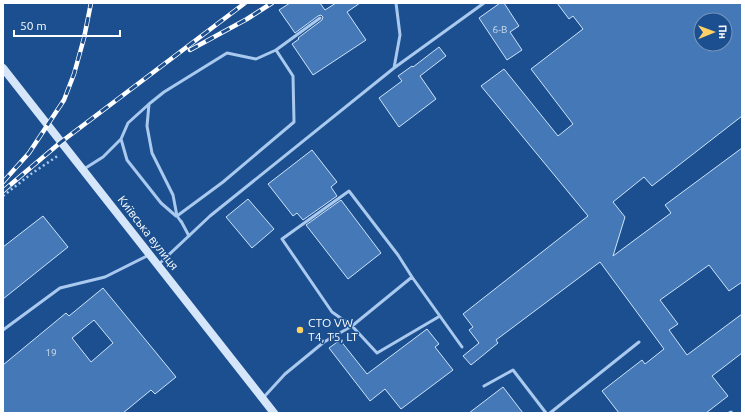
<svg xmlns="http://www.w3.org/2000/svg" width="745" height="416" font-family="Ubuntu,sans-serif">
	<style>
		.building { fill: #4478b7; stroke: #cfe3fa; fill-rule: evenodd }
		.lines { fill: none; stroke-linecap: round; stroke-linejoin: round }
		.path { stroke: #a9c9ee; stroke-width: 2.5; stroke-dasharray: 2 3; stroke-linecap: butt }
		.service { stroke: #a9c9ee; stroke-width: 3 }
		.secondary { stroke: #d6e6fa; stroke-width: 8 }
		.rail-casing { stroke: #fff; stroke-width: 4.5 }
		.rail { stroke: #1b4f8f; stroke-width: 3; stroke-dasharray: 9; stroke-linecap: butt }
		.poi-dot { fill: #ffd166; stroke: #1b4f8f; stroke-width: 1.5 }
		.labels { text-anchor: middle; stroke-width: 3; stroke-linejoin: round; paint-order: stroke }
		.number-label { font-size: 10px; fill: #d0dded }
		.street-label { font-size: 12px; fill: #fff; stroke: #1b4f8f }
		.poi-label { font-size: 12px; fill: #fff; stroke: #1b4f8f; text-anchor: start }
	</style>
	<rect width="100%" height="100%" fill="#1b4f8f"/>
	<path class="building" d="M290 3H320L325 10 336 3H360L347 12 366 40 313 75 292 44 299 39 298 38 322 20 323 17 321 15 318 16 295 33 279 10Z
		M500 3H504L519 26 510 32 522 50 507 60 479 18Z
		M557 3H742V116L652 186 644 177 613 202 625 217 613 256 671 213 665 205 742 148V282L729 291 709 265 660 300 678 324 669 330 687 355 742 314V353L712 376 728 396 706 413H619L602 391 642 360 645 364 664 349 600 262 496 340 498 343 471 365 463 356 479 343 469 330 473 327 463 314 588 216 481 86 504 69 558 136 573 124 531 69 583 29 573 16 569 19ZM701 20H725V44H701Z
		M439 47 446 56 420 76 436 99 399 127 379 98 402 81 398 76 412 66 413 67Z
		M312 150 337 182 331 187 337 196 303 220 297 213 293 216 268 184Z
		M248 199 274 229 252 248 226 217Z
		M341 200 381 253 348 279 306 225Z
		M43 216 68 247 3 299V247Z
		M103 288 176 377 155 394 151 390 123 413H3V365L66 313 69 316ZM94 320 113 343 91 362 72 338Z
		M427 329 439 344 435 347 453 370 401 409 385 389 370 401 329 348 340 340 367 374Z
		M503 387 523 413H469Z"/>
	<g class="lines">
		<path class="path" d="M3 196 31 174 59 155"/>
		<path class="service" d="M276 50 320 18
			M394 68 400 35 396 3
			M149 104 128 123 121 139 127 160 161 203 176 216
			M84 169 103 157 121 139
			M177 216 223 182 294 122 293 76 276 50 256 59 227 53 164 92 149 104 147 126 152 153 173 195 177 216 182 223
			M181 221 189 236
			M159 264 210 216 394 68 484 3
			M412 277 398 255 349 191 282 239 332 312 352 326 377 353 440 316
			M3 330 60 288 105 277 149 255
			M484 386 513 370 546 413
			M263 398 285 374 324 342 352 326 412 277 462 347
			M550 413 639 342
			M729 413 731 412 732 413"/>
		<path class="secondary" d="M3 68 274 413"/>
		<g class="rail-casing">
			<path id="rail" d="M190 50 247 19 272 3
				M3 182 29 153 64 100 74 74 84 38 91 3
				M3 191 61 142 245 3"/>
		</g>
		<use href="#rail" class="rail"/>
	</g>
	<circle class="poi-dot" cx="300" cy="330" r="4"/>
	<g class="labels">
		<g class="number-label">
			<text x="500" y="33">6-В</text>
			<text x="51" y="356">19</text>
		</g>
		<g class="street-label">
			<text transform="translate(148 233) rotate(52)" y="4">Київська вулиця</text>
		</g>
		<g class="poi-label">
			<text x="308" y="327">СТО VW<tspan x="308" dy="14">T4, T5, LT</tspan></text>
		</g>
	</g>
	<rect width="745" height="416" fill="none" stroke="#ffffff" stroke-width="8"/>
	<g transform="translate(713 32) rotate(89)"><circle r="19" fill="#1b4f8f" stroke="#7695bc"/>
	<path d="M0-3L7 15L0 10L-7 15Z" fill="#ffd166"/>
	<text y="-6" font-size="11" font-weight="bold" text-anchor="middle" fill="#ffffff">Пн</text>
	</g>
	<path d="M14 30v6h106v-6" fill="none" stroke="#ffffff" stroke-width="2"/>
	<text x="20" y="30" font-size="12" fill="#ffffff" stroke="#1b4f8f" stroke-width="3" paint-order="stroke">50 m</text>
</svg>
